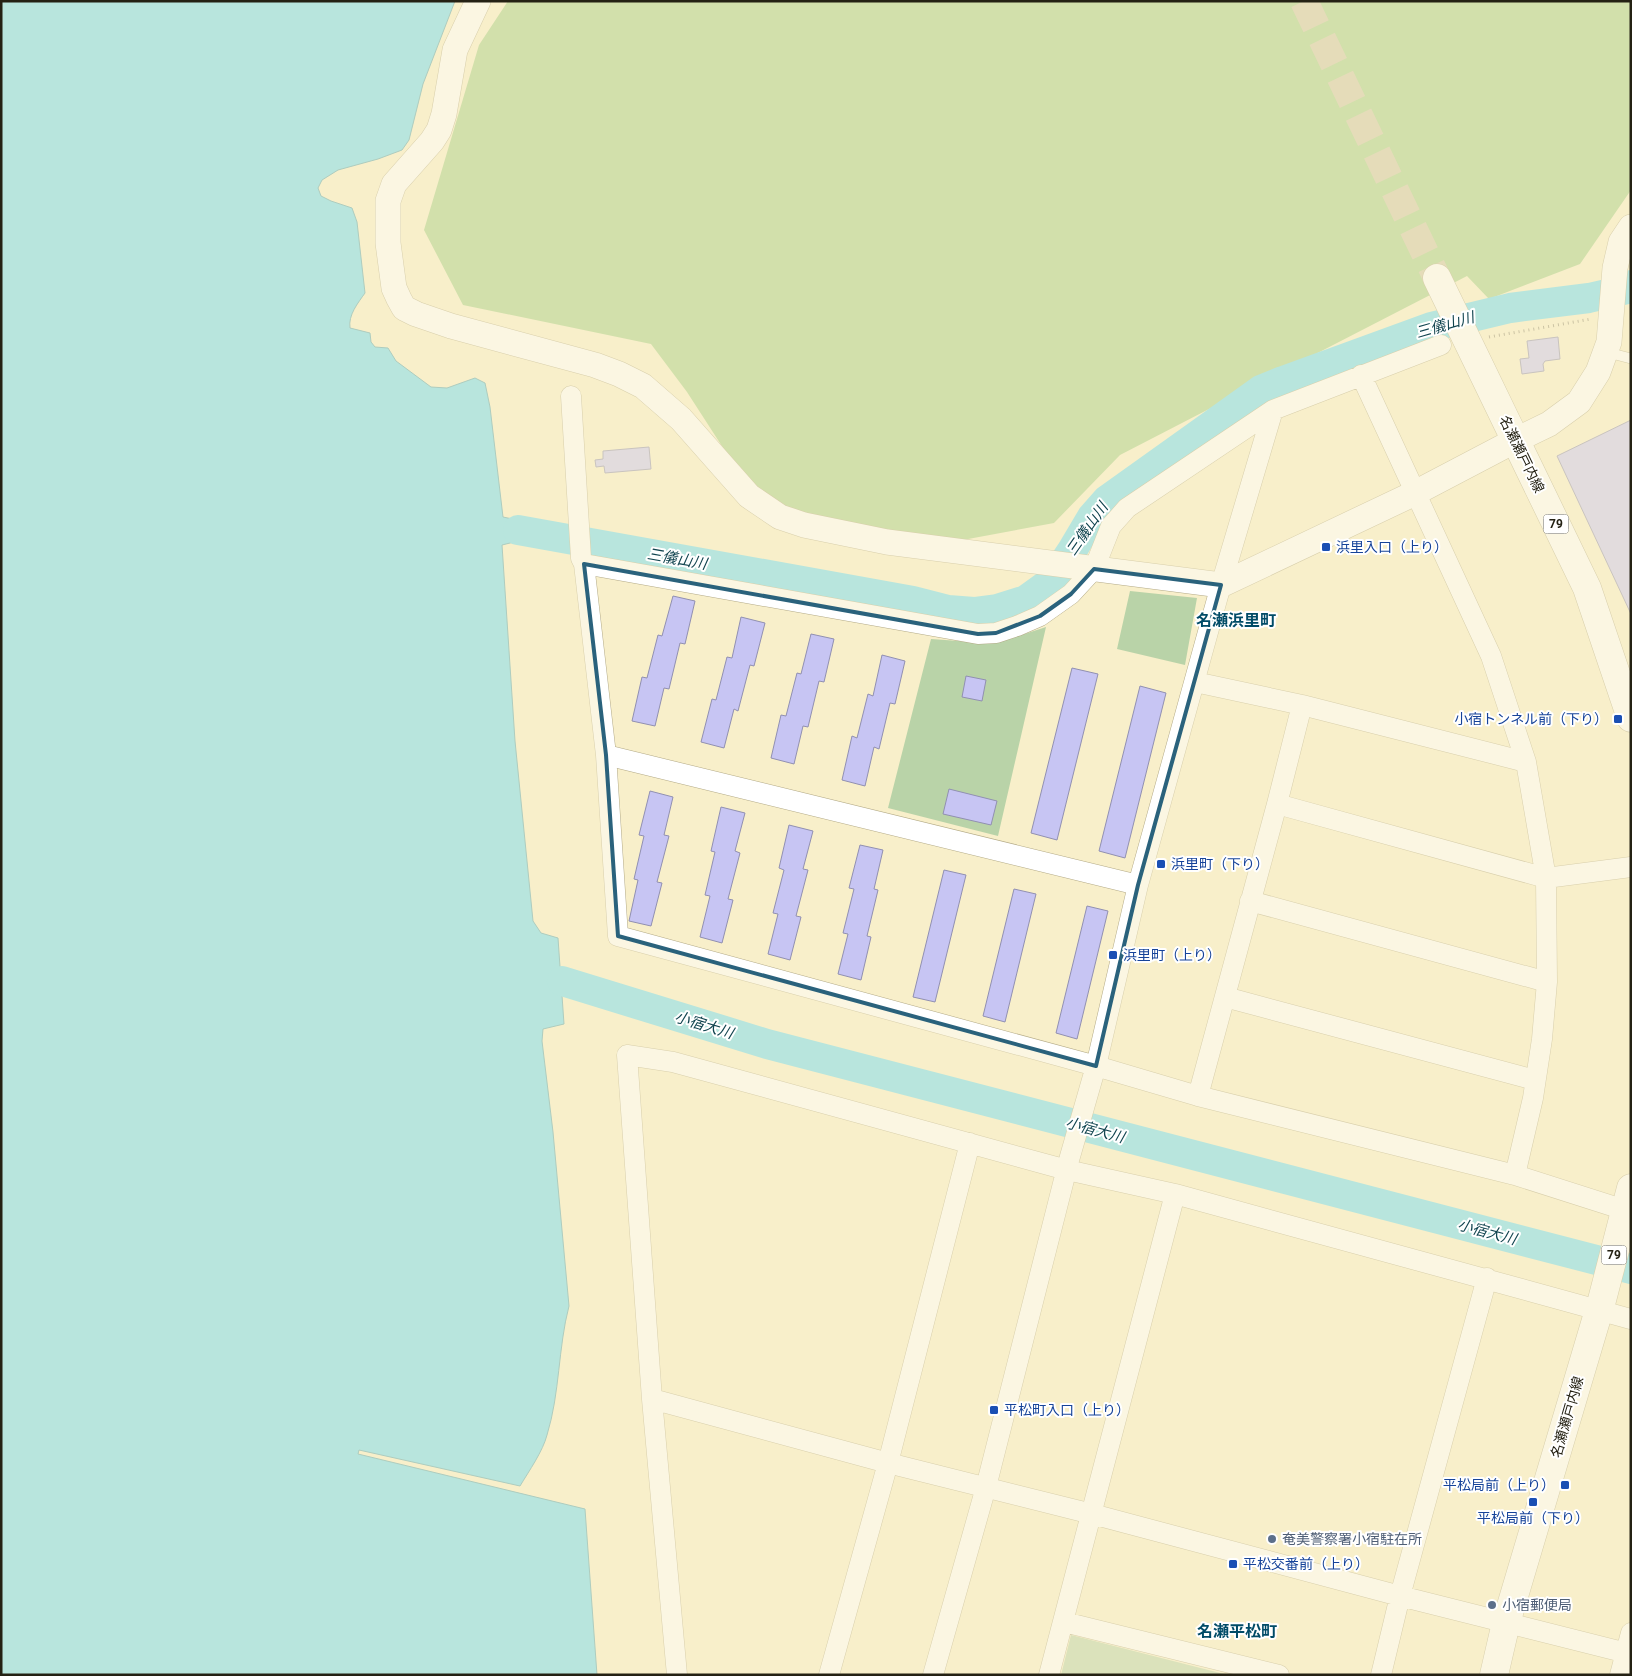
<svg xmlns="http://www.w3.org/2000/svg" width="1632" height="1676" font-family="Roboto,'Noto Sans JP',sans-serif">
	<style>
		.green { fill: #b9d3a8 }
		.forest { fill: #a4ce86 }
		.water { fill: #6adaf3; stroke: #55a2b0 }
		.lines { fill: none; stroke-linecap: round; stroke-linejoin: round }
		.river { stroke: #6adaf3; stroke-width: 30 }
		.building { fill: #c7c5f3; stroke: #9190b1 }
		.primary-tunnel { stroke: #cec6a5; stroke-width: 28; stroke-dasharray: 28 14; stroke-linecap: butt }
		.service-casing { stroke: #b3aa87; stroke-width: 11 }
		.minor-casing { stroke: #b3aa87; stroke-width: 21 }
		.tertiary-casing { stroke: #b3aa87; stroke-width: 26 }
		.primary-casing { stroke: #b3aa87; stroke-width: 29 }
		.path { stroke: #979076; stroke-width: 3; stroke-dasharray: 1 4; stroke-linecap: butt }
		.service { stroke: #fff; stroke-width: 10 }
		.minor { stroke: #fff; stroke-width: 20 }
		.tertiary { stroke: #fff; stroke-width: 25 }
		.primary { stroke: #fff; stroke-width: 28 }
		.marked { fill: none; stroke: #2a627c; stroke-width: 4; stroke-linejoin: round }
		.transit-dot { fill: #1a4fb4; stroke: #fff; stroke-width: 2 }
		.service-dot { fill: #5c6f8a; stroke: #fff; stroke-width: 2 }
		.labels { text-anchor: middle; stroke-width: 4; stroke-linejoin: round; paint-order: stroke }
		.shield { fill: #fff; stroke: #66645a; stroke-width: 1 }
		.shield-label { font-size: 12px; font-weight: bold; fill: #242113 }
		.street-label { font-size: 14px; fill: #242113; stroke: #fff }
		.transit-label { font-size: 14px; fill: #164399; stroke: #fff; text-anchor: start }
		.service-label { font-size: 14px; fill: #4e5e75; stroke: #fff; text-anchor: start }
		.water-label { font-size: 15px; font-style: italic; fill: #11444f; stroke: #fff }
		.quarter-label { font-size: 16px; font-weight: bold; fill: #004b67; stroke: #fff }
	</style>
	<rect width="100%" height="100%" fill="#f8efca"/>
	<path class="green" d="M1130 591 1197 598 1185 665 1117 649Z
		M1046 627 998 836 888 808 931 639 987 643 1012 638Z
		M1071 1635 1228 1675H1061Z"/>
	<path class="forest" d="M508 1H1631V190L1580 264 1489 299 1467 276 1120 455 1054 523 925 547 760 505 687 392 651 344 463 305 424 230 479 45Z"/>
	<path class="water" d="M1 1H455L423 84 409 140 402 150 378 159 338 170 322 180 318 188 321 196 331 201 352 208 357 222 365 293C358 303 348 315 350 328L370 333 371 342 375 347 388 348 396 361 431 387 447 388 475 378 485 383 490 407 503 517 517 520 518 541 502 545 515 741 533 921 541 933 558 938 564 1024 543 1029 542 1041 553 1132 569 1306C558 1348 560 1393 547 1435 543 1451 529 1471 520 1486L359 1450 358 1454 585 1509 597 1675H1Z"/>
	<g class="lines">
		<path class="river" d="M518 530 913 601 948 610 974 612 997 609 1026 600 1051 582 1073 549 1092 517 1107 500 1261 390 1283 381 1431 327 1510 308 1589 298 1628 289 1631 285
			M562 981 767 1044 1631 1269"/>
	</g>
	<path class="building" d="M1558 337 1560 359 1545 361 1543 364 1544 371 1522 374 1520 359 1529 358 1527 341Z
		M1631 420V614L1557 456Z
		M649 447 651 469 605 473 604 466 596 467 595 460 603 459V451Z
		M673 596 695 601 685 644 680 643 669 689 664 688 655 726 632 721 642 677 647 678 658 635 662 636Z
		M741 617 765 623 754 666 750 665 738 711 734 709 724 748 701 742 712 699 716 700 727 657 732 658Z
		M811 634 834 639 824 682 819 681 808 727 803 726 794 764 771 758 781 715 786 716 797 673 801 674Z
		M882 655 905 661 895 704 890 703 879 749 874 747 865 786 842 780 852 736 857 738 868 694 873 696Z
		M1072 668 1098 674 1057 840 1031 833Z
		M966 676 986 680 982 701 962 697Z
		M1140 686 1166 693 1125 858 1099 851Z
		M949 789 997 801 991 825 943 814Z
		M650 791 673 797 664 835 669 836 657 882 662 883 651 926 629 921 638 880 634 879 644 836 639 835Z
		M721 807 745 813 735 851 740 853 728 899 733 900 722 943 700 937 710 896 705 895 715 852 711 851Z
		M789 825 813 831 803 869 808 870 796 916 801 917 790 960 768 954 778 914 773 913 784 870 779 868Z
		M860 845 883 850 874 889 878 890 867 936 871 937 861 980 838 974 848 934 843 933 854 889 849 888Z
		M944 870 966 875 935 1002 913 997Z
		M1014 889 1036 894 1005 1022 983 1016Z
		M1087 906 1108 911 1077 1039 1056 1033Z"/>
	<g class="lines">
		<path class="primary-tunnel" d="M1304 1 1437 278"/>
		<g class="service-casing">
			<path id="service" d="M1606 352 1629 358"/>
		</g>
		<g class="minor-casing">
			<path id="minor" d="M1361 375 1491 656 1526 762 1546 878 1547 982 1542 1039 1533 1098 1515 1175
				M571 396 581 558 584 564 606 755 618 936 1096 1066 1198 1096 1515 1175 1631 1212
				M584 564 978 634 996 633 1017 626 1040 616 1071 594 1094 569 1111 526 1127 508 1273 410 1441 345
				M1195 682 1302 705 1526 762
				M606 755 1138 885
				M1277 804 1546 878 1631 867
				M1250 901 1547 982
				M1225 997 1535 1080
				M1198 1096 1277 804 1302 705
				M652 1399 888 1463 1092 1514 1400 1596 1631 1654
				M1064 1622 1279 1675
				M677 1675 652 1399 627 1055 673 1062 1067 1170 1175 1194 1631 1319
				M829 1675 888 1463 970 1143
				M933 1675 986 1487 1069 1160 1096 1066 1138 885 1221 585 1273 410
				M1049 1675 1175 1194
				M1381 1675 1400 1596 1487 1278
				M1620 1675 1631 1633"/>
		</g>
		<g class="tertiary-casing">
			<path id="tertiary" d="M478 1 455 50 444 114 439 130 432 141 394 184 388 201V243L394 288 399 299 404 308 416 314 451 326 595 365 619 374 643 386 681 419 749 496 780 517 804 525 887 542 1221 585 1415 493 1516 440 1549 424 1579 402 1598 372 1609 342 1615 268 1621 242 1631 227"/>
		</g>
		<g class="primary-casing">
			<path id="primary" d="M1437 278 1587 588 1631 718
				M1494 1675 1506 1623 1602 1300 1631 1188"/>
		</g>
		<path class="path" d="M1489 337 1591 319"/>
		<use href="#service" class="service"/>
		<use href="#minor" class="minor"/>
		<use href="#tertiary" class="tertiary"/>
		<use href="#primary" class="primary"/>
	</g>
	<path d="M0 0H1632V1676H0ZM584 564 978 634 996 633 1040 616 1071 594 1094 569 1221 585 1138 885 1096 1066 618 936 606 755Z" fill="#f8efca" fill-opacity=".55" fill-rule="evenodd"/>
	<path class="marked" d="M584 564 978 634 996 633 1040 616 1071 594 1094 569 1221 585 1138 885 1096 1066 618 936 606 755Z"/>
	<g class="transit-dot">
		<rect x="1321" y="542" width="10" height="10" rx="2.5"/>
		<rect x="1613" y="714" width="10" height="10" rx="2.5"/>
		<rect x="1156" y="859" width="10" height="10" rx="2.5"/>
		<rect x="1108" y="950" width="10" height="10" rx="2.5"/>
		<rect x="989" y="1405" width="10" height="10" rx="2.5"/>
		<rect x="1560" y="1480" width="10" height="10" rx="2.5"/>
		<rect x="1528" y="1497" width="10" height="10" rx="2.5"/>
		<rect x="1228" y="1559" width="10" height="10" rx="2.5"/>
	</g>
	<g class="service-dot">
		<circle cx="1272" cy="1539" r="5"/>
		<circle cx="1492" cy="1605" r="5"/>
	</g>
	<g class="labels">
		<g class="shield">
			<rect x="1543.5" y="514.5" width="25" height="19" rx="4"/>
			<rect x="1601.5" y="1245.5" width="25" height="19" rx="4"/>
		</g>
		<g class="shield-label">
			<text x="1556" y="528">79</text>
			<text x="1614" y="1259">79</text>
		</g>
		<g class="street-label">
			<text transform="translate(1522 454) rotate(64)" y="5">名瀬瀬戸内線</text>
			<text transform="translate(1567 1417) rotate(-74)" y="5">名瀬瀬戸内線</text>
		</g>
		<g class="transit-label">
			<text x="1336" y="552">浜里入口（上り）</text>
			<text x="1608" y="724" text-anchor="end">小宿トンネル前（下り）</text>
			<text x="1171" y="869">浜里町（下り）</text>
			<text x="1123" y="960">浜里町（上り）</text>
			<text x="1004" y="1415">平松町入口（上り）</text>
			<text x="1555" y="1490" text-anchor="end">平松局前（上り）</text>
			<text x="1533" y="1523" text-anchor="middle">平松局前（下り）</text>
			<text x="1243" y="1569">平松交番前（上り）</text>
		</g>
		<g class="service-label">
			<text x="1282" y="1544">奄美警察署小宿駐在所</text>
			<text x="1502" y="1610">小宿郵便局</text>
		</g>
		<g class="water-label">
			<text transform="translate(1445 325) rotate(-16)" y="5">三儀山川</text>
			<text transform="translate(1087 529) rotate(-55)" y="5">三儀山川</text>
			<text transform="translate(677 559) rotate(10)" y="5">三儀山川</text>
			<text transform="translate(704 1025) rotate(17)" y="5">小宿大川</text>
			<text transform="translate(1095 1130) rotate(15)" y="5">小宿大川</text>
			<text transform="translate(1487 1232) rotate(15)" y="5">小宿大川</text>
		</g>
		<g class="quarter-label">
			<text x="1236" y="626">名瀬浜里町</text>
			<text x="1237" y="1637">名瀬平松町</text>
		</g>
	</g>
	<rect width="1632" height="1676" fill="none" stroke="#242113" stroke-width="5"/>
</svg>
